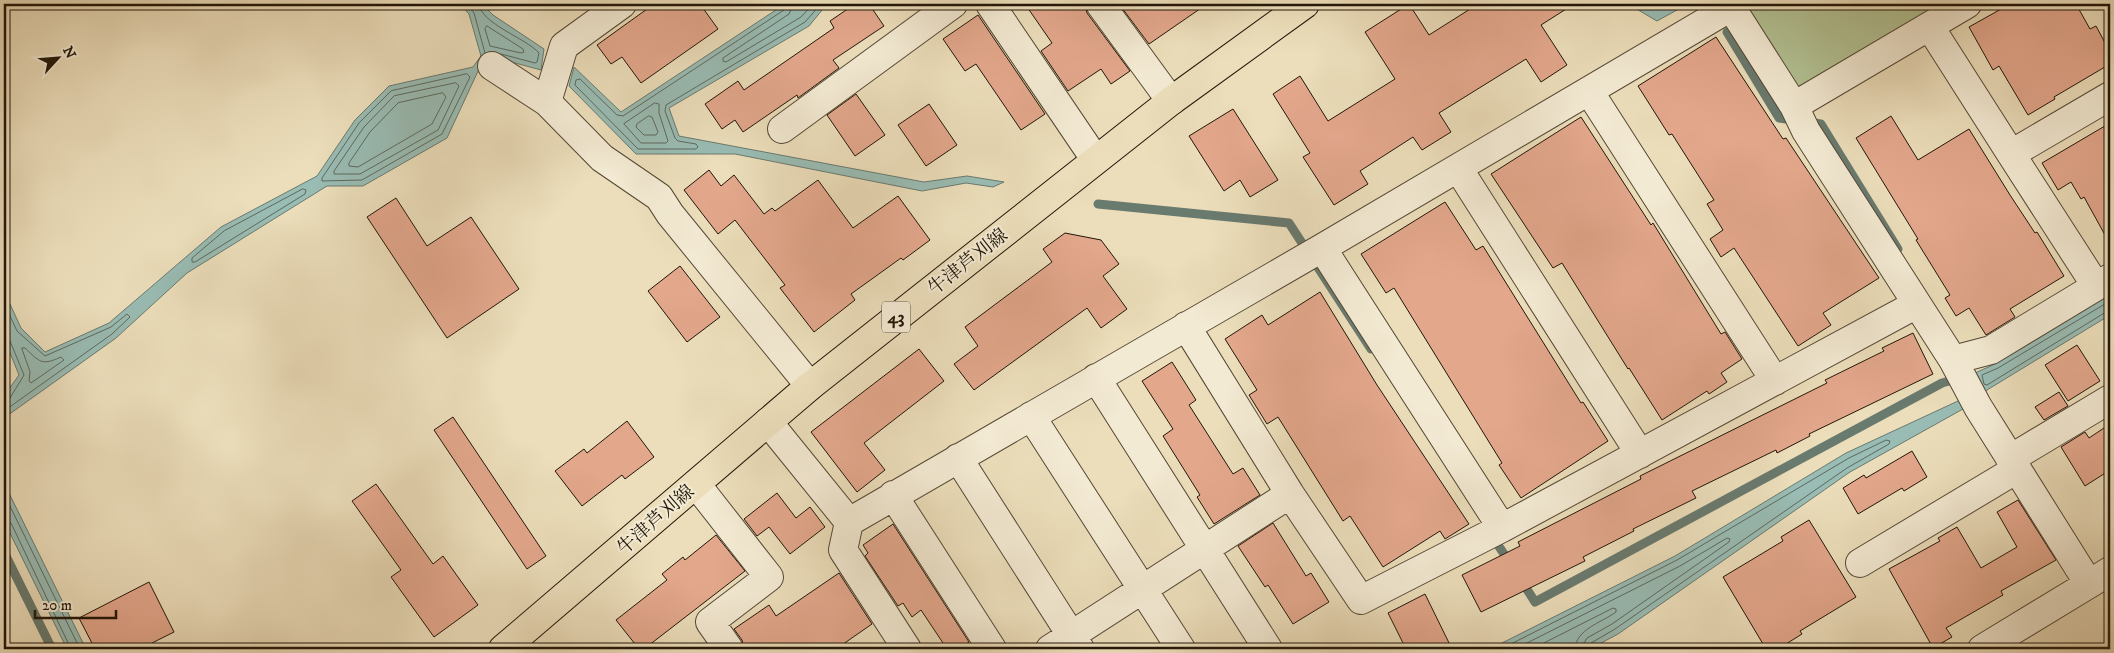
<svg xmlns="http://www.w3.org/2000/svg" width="2114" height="653" font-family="'IM FELL DW Pica','Noto Serif JP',serif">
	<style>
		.green { fill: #b3c294; stroke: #6a6c4e }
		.water { fill: #99bcb4; stroke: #697a6f }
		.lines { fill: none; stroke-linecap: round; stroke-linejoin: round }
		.shore { stroke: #5d695e; stroke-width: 1 }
		.stream { stroke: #697a6f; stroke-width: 9 }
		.building { fill: #e3a78c; stroke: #211608 }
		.minor-casing { stroke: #544835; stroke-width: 30 }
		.major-casing { stroke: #211608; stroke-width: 30 }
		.minor { stroke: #f3ead3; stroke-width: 28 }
		.major { stroke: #ecdebb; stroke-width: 28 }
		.labels { text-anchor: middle; stroke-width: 4; stroke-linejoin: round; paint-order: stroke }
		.shield { fill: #f3ead3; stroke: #605645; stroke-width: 1 }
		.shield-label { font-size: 18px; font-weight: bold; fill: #211608 }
		.street-label { font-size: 19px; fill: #211608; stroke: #f3ead3 }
	</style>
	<rect width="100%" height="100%" fill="#ecdebb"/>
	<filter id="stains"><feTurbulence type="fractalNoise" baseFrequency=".004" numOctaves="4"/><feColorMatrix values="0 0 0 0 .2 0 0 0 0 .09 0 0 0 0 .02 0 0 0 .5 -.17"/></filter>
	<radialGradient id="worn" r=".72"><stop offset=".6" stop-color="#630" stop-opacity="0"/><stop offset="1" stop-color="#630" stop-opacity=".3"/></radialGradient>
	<path class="green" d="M1742 4H1943L1799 89Z"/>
	<path class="water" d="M460 4H482L493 15 544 49 541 70 493 57 479 69 447 138 363 186H327L187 273 116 338 4 418V396L19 375 4 338V291L21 328 45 352 109 323 221 227 317 176 355 120 389 86 473 67 481 56 469 14Z
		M785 4H827L809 26 669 108 679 136 924 182 967 176 1004 182 993 187 966 183 922 191 735 154H636L569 86 574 67 621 112Z
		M1628 4H1688L1657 21Z
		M2110 295V315L1987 390 1963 409 1850 472 1618 634 1590 649H1490L1675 556 1846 453 1958 401 1979 386 1975 373 1995 364Z
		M4 483 86 649H67L4 521Z"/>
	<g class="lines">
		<path class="shore" d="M467 4 474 13 485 53
			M479 4C481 24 526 38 539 53L537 62 535 63 501 54
			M787 4 784 10 623 116 617 115 580 79 576 80 575 85 638 149H696L698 147 696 144 678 141 675 138 665 111 666 105 805 22 821 4
			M793 4 789 14 723 58V61L726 62 801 17 813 4
			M487 26 523 49 524 52 521 53 490 46 485 29Z
			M467 74 470 77 442 134 362 180 322 181V178L359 123 391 91Z
			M456 83 459 86 438 130 360 174H334V171L364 127 394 96Z
			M443 93 446 97 432 124 358 167 349 166V163L370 132 398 103Z
			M655 103 659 104V113L668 141 666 143H641L624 124Z
			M649 116 652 117 658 132 656 135H644L636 127 637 124Z
			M303 189 306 190 305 194 195 262H192V258L224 231Z
			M2110 301 1998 368 1982 375 1984 384 1987 385 2106 312 2110 311
			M4 303 17 331 45 356 111 327 127 314 130 317 112 334 4 411
			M4 338 10 341 24 375 10 398 4 400
			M22 348H25C40 362 41 366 61 357L64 360 31 383 29 381 30 372Z
			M4 494 80 649
			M4 520 11 523 71 649
			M1501 649 1677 560 1849 458 1886 440 1890 441 1889 444 1847 468 1615 629 1591 643 1589 649
			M1515 649 1680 566 1727 538 1730 539 1729 542 1612 624 1587 638 1584 643 1582 649
			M1532 649 1613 608 1616 609V612C1601 623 1576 629 1575 649"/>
		<path class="stream" d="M1727 32 1779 118 1821 124 1898 249
			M1098 204 1289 223 1371 349
			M4 365V366
			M1492 536 1510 563
			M4 552 52 649
			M1521 580 1535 602 1942 383 1960 378"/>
	</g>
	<path class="building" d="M654 4H700L718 29 641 83 622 57 611 64 597 45Z
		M855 4H869L884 26 833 60 839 68 798 98 797 95 743 132 735 120 722 129 705 104 738 81 744 90 834 28 830 21Z
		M1025 4H1085L1087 13 1130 71 1111 84 1101 69 1068 91 1041 51 1052 43Z
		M1119 4H1207L1149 44Z
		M1409 4 1429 35 1478 4H1574L1541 25 1567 65 1541 82 1526 59 1439 113 1451 132 1422 150 1413 137 1360 171 1368 184 1334 205 1303 157 1310 153 1273 94 1300 76 1328 121 1395 79 1365 32Z
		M2010 4H2076L2090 29 2096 26 2110 52V64L2054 97 2055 99 2028 115 1999 66 1993 70 1969 27Z
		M978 15 1045 114 1021 130 976 64 965 71 943 39Z
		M1716 37 1783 139 1786 138 1879 278 1823 313 1831 325 1798 346 1734 248 1721 257 1710 239 1723 230 1707 204 1714 200 1672 134 1669 135 1638 86Z
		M856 94 885 135 855 156 827 115Z
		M929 104 957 145 926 166 898 125Z
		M1233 109 1278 180 1250 197 1240 180 1224 191 1189 136Z
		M1891 116 1918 160 1969 129 2010 195 2035 233 2037 232 2064 276 2010 309 2015 317 1986 335 1969 308 1956 316 1945 298 1950 295 1916 240 1918 239 1856 138Z
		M1581 117 1651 225 1653 223 1721 334 1725 332 1742 359 1721 373 1727 382 1709 394 1707 391 1662 420 1629 368 1628 369 1562 263 1553 268 1491 174Z
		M2110 123V244L2084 197 2081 199 2071 182 2058 190 2042 163Z
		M709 170 721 186 734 175 764 214 772 208 775 211 818 180 853 228 898 196 930 240 903 260 901 258 851 294 855 300 814 332 780 288 785 285 735 220 718 234 684 190Z
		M396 198 427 246 471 217 519 289 447 338 367 217Z
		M1445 202 1476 250 1483 246 1581 403 1583 402 1608 441 1521 498 1499 465 1502 463 1394 288 1386 293 1361 254Z
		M1065 233 1101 240 1119 264 1103 276 1127 309 1101 328 1087 308 974 390 954 364 978 346 965 327 1052 262 1043 249Z
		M680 266 720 317 687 342 648 291Z
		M1320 292 1377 385 1469 524 1445 539 1440 531 1383 567 1350 516 1343 521 1278 417 1267 424 1249 395 1257 390 1225 339 1262 315 1268 325Z
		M1913 333 1933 374 1809 434 1810 436 1777 453 1776 450 1692 491 1696 498 1633 529 1634 531 1583 557 1585 561 1481 612 1462 575 1520 546 1518 542 1641 479 1640 476 1827 383 1825 380 1884 351 1882 348Z
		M2077 345 2100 381 2068 401 2045 365Z
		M919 349 944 381 864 443 885 470 857 492 811 432Z
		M1172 362 1196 400 1189 405 1233 474 1243 468 1260 495 1214 524 1197 497 1200 495 1163 436 1173 429 1142 381Z
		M2059 392 2068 406 2044 420 2035 407Z
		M453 417 546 556 527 569 434 430Z
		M627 421 654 457 625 479 622 475 582 506 555 471 584 449 587 453Z
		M2110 424V470L2085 486 2061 447 2085 432 2089 438Z
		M1912 451 1927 477 1904 491 1902 488 1858 514 1843 488 1864 475 1866 478Z
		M376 484 433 564 443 556 478 605 434 637 391 577 401 570 352 501Z
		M777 493 796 518 810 507 825 527 790 554 769 527 757 536 744 519Z
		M2018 500 2056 560 2001 591 2003 595 1946 628 1952 637 1933 648 1889 569 1940 541 1938 538 1957 527 1981 568 2017 547 1997 512Z
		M1809 520 1856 597 1800 631 1802 634 1778 649H1766L1723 577 1783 541 1781 537Z
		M1273 523 1306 576 1311 573 1329 602 1293 624 1268 585 1265 587 1238 546Z
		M893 524 969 642 959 649H947L921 610 912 617 903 603 898 606 865 556 868 553 863 545Z
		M716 535 745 571 644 649H639L616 620 667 580 662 574 683 557 685 560Z
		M839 573 872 624 836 649H744L742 640 734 629 769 605 776 616Z
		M149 582 174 632 140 649H95L79 618Z
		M1425 594 1452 649H1406L1388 613Z"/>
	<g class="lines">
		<g class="minor-casing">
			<path id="minor" d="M990 4 1095 159
				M1100 4 1171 101
				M1930 27 2011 154 2110 96
				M492 66 547 102 602 158 659 197 670 214 810 386
				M1589 91 1775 381
				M547 102 564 46 622 4
				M1794 106 1967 4
				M782 129 953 4
				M2011 154 2096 286
				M1458 168 1640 454
				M1322 248 1502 528
				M1186 326 1290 494 1361 600 1502 528 1917 304
				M1953 360 1991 350 2110 278
				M1096 378 1268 649
				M1031 416 1181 649
				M768 422 849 522 843 550 907 649
				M958 458 1080 649
				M2010 459 2110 399
				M696 484 769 577 710 622 729 649
				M893 495 992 649
				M849 522 1322 248 1731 7 1794 106 1806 131 1953 360 1978 407 2089 584 1982 649
				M1860 563 2017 469
				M2089 584 2110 571
				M1050 649 1290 494"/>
		</g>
		<g class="major-casing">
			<path id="major" d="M503 649 810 386 1171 101 1305 4"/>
		</g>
		<use href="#minor" class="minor"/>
		<use href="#major" class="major"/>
	</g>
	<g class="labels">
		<rect class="shield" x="882" y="301.5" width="28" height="31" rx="4"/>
		<g class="shield-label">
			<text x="896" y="323">43</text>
		</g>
		<g class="street-label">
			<text transform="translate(967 261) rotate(-38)" y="7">牛津芦刈線</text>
			<text transform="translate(655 519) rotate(-41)" y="7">牛津芦刈線</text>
		</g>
	</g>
	<rect width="2114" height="653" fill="none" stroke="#ecdebb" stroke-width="20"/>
	<rect x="5" y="5" width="2104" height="643" fill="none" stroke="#211608" stroke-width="2.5"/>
	<rect x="10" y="10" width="2094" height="633" fill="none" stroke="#211608"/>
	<g transform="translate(58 58) rotate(64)" stroke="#f3ead3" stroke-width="4" paint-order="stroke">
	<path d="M0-4L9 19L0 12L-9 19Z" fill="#211608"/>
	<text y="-8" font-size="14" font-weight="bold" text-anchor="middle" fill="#211608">N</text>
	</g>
	<path d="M35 610v8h81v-8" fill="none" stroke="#211608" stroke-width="2.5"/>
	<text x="42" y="610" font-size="15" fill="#211608" stroke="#f3ead3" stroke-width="4" paint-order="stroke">20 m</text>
	<rect width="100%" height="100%" filter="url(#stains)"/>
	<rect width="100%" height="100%" fill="url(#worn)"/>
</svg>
